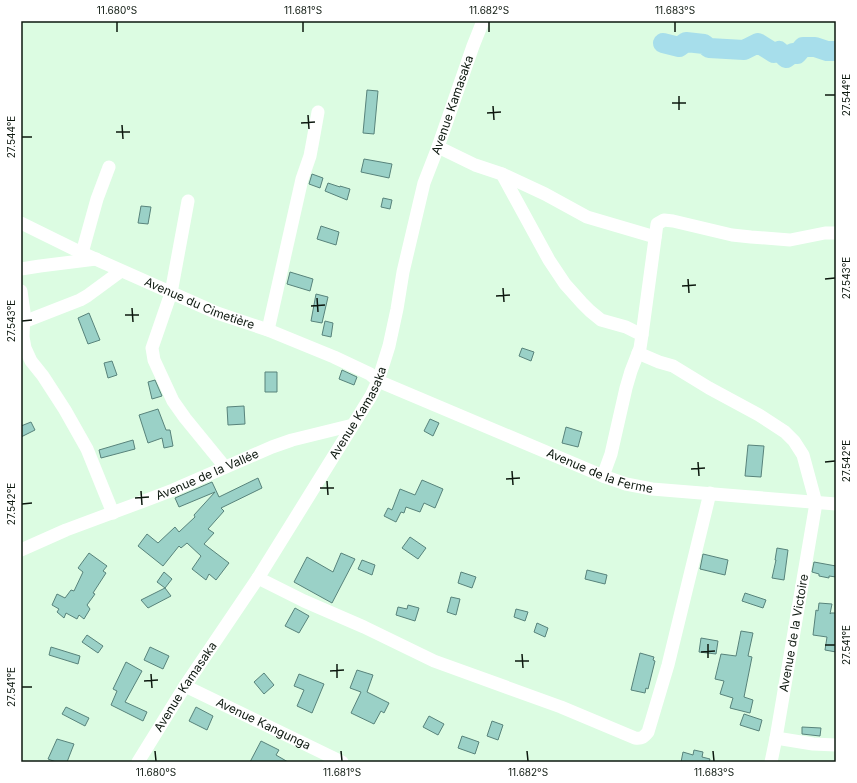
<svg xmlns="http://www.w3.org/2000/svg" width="857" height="783" font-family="Inter,sans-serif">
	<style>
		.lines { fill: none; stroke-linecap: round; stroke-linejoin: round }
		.river { stroke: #a7deeb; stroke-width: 20 }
		.building { fill: #9ad1c7; stroke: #58837b }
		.minor { stroke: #fff; stroke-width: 13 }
		.ticks { fill: none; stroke: #0d180f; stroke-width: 1.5 }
		.labels { text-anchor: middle; stroke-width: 4; stroke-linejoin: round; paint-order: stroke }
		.street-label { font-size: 12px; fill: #0d180f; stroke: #fff }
		.neatline { fill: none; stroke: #0d180f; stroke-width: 1.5 }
		.ticks-label { font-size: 10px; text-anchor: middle; fill: #0d180f }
	</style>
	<rect width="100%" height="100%" fill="#dcfce2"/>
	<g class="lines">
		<path class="river" d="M663 43 679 47 686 42 704 44 709 48 744 50 758 43 774 53 779 51 786 58 793 53 797 54 803 47H815L827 51H836"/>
	</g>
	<path class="building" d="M367 90 378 91 374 134 363 133Z
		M364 159 392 164 389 178 361 172Z
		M312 174 323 178 320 188 309 184Z
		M328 183 340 187V186L350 189 347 200 325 191Z
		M383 198 392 200 390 209 381 207Z
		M141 206 151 207 148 224 138 223Z
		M321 226 339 232 336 245 317 239Z
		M290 272 313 279 310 291 287 284Z
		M316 294 328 297 322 323 311 321Z
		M89 313 100 340 88 344 78 318Z
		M325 321 333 323 331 337 322 335Z
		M522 348 534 352 531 361 519 356Z
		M112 361 117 375 108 378 104 363Z
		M342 370 357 377 354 385 339 379Z
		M265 372H277V392H265Z
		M155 380 162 396 152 399 148 382Z
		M244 406 245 424 228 425 227 407Z
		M158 409 166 430H170L173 446 164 448 162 438 148 443 139 415Z
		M430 419 439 423 433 436 424 431Z
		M31 422 35 430 21 437V426Z
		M566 427 582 432 578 447 562 443Z
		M133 440 135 449 101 458 99 450Z
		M748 445 764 446 761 477 745 476Z
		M258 478 262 488 221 508 224 511 208 529 214 533 204 544 229 563 216 580 209 574 206 580 192 569 201 556 187 543 181 548 179 546 163 566 138 546 147 534 158 543 175 527 179 532 195 517 194 515 215 492 179 507 175 498 212 482 219 497Z
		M422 480 443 489 435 508 424 503 420 512 406 507 404 513 401 512 396 522 384 516 388 508 392 510 400 489 415 495Z
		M410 537 426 548 418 559 402 548Z
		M777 548 788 550 784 580 772 578 776 560H775Z
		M89 553 107 566 103 571 106 573 93 593 95 594 87 605 90 609 84 619 79 615 77 619 66 613 64 618 57 612 59 609 52 605 57 594 65 598 71 590 74 591 83 572 78 568Z
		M341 553 355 559 332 603 294 582 307 557 333 572Z
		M703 554 728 560 725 575 700 569Z
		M362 560 375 565 372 575 358 569Z
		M814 562 836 566V577L829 576V578L819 576V574L812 572Z
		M587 570 607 575 605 584 585 579Z
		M164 572 172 579 165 588 157 582Z
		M461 572 476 577 472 588 458 583Z
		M165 588 171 596 148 608 141 600Z
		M745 593 766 600 763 608 742 601Z
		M451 597 460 599 456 615 447 612Z
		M819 603 832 604 830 614 831 613H836V652L825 650 827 637 813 635 816 610 818 611Z
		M408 605 419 608 415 621 396 615 398 607 407 609Z
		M295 608 309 616 299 633 285 626Z
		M516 609 528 612 525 621 514 617Z
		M537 623 548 628 545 637 534 632Z
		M741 631 753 633 748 656 752 657 744 697 753 700 750 713 730 708 733 698 720 694 724 681 715 679 721 654 736 656Z
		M87 635 103 646 98 653 82 642Z
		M701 638 718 641 716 654 699 652Z
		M51 647 80 656 78 664 49 655Z
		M150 647 169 656 163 669 144 660Z
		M640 653 654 657 653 660 655 661 648 689 646 688 645 693 631 690Z
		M126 662 142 671 125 702 147 712 143 721 111 705 117 691 113 689Z
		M357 670 373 675 367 692 389 703 384 713 381 711 374 724 351 713 361 692 350 688Z
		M264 673 274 685 264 694 254 682Z
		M299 674 324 684 312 713 297 706 304 690 294 686Z
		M66 707 89 718 85 726 62 714Z
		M196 707 213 716 207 730 189 721Z
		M744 714 762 720 759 731 740 725Z
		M429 716 444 724 438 735 423 727Z
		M492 721 503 725 498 740 487 736Z
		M802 727 821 728 820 736 802 734Z
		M462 736 479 742 475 754 458 748Z
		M57 739 74 744 67 762H56L48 759Z
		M261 741 279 750 276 755 288 762H250Z
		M694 750 703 752 702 757 710 759 709 762H681L683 752 693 755Z"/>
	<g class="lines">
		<g class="minor">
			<path d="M438 147 475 165 502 174 549 260 565 284 582 303 590 311 601 320 626 327 642 335 640 348 631 371 626 388 611 454 603 476"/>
			<path d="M502 174 545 194 587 217 655 237"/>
			<path d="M188 201 171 293 152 348 154 360 173 401 185 418 225 467"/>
			<path id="s1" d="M21 223 82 253 217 313 268 330 334 357 370 374 378 381 603 476 626 484 652 489 836 504"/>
			<path d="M82 253 97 199 109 167"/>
			<path d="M21 269 40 266 96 259"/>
			<path d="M21 291 24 312 23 337 25 348 31 361 43 376 65 410 87 449 104 491 113 513"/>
			<path d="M21 323 80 300 87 296 121 271"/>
			<path d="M268 330 302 179 310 156 313 140 318 112"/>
			<path d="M642 335 657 224 664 220 673 221 732 235 751 237 790 240 825 233H836"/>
			<path d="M638 353 659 362 673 366 709 388 759 415 785 432 794 441 803 455 816 503 776 738 771 762"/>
			<path id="s2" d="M21 550 66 530 136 504 173 490 272 447 292 440 353 425"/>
			<path d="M258 578 304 601 364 627 434 661 561 707 635 738C642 739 644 737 648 732L668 665 710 493"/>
			<path id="s3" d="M185 686 342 762"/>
			<path d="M776 738 813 744 836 745"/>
			<path id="s4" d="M138 762 185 686 258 578 371 396 378 381 389 346 397 309 403 272 424 183 438 147 473 46 483 21"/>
		</g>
	</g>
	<path class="ticks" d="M117 22V32M303 22V32M489 22V32M675 22V32M825 95H835M679 96V110M672 103H686M493 106 494 120M487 113 501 112M308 115 309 129M301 123 315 122M122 125 123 139M116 132H130M22 137H32M688 279 689 293M825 279 835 278M682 286 696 285M503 288 504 302M496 296 510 295M317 298 318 312M311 306 325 305M132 308 133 322M125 315H139M22 321 32 320M698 462 699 476M825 462 835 461M691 469 705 468M512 471 513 485M506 479 520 478M327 481 328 495M320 488H334M141 491 142 505M135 498 149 497M22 504 32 503M708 644V658M825 645H835M701 652 715 651M522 654 523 668M515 661H529M337 664V678M330 671 344 670M151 674 152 688M144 681 158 680M22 687H32M155 751 156 761M341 751 342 761M527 751 528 761M713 751 714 761"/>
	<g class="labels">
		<g class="street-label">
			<text dy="4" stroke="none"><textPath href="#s4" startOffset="737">Avenue Kamasaka</textPath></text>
			<text dy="4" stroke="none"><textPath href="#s1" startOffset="196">Avenue du Cimetière</textPath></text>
			<text dy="4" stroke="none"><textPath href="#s4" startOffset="413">Avenue Kamasaka</textPath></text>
			<text dy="4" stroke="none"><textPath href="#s1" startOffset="631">Avenue de la Ferme</textPath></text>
			<text dy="4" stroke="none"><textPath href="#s2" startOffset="201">Avenue de la Vallée</textPath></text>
			<text transform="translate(794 633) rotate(-80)" y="4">Avenue de la Victoire</text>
			<text dy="4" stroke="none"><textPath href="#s4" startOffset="89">Avenue Kamasaka</textPath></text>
			<text dy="4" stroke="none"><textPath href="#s3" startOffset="87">Avenue Kangunga</textPath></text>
		</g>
	</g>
	<rect width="857" height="783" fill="none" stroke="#ffffff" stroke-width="44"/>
	<rect x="22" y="22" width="813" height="739" class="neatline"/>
	<g class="ticks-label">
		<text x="117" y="14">11.680°S</text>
		<text x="303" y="14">11.681°S</text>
		<text x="489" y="14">11.682°S</text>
		<text x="675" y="14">11.683°S</text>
		<text transform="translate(846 95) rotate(-90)" y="4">27.544°E</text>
		<text transform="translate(11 137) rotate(-90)" y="4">27.544°E</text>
		<text transform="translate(846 278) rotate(-90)" y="4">27.543°E</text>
		<text transform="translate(11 321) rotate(-90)" y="4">27.543°E</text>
		<text transform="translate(846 461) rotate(-90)" y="4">27.542°E</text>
		<text transform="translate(11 504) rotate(-90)" y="4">27.542°E</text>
		<text transform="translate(846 645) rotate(-90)" y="4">27.541°E</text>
		<text transform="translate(11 687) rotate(-90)" y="4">27.541°E</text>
		<text x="156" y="776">11.680°S</text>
		<text x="342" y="776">11.681°S</text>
		<text x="528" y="776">11.682°S</text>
		<text x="714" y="776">11.683°S</text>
	</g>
</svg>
